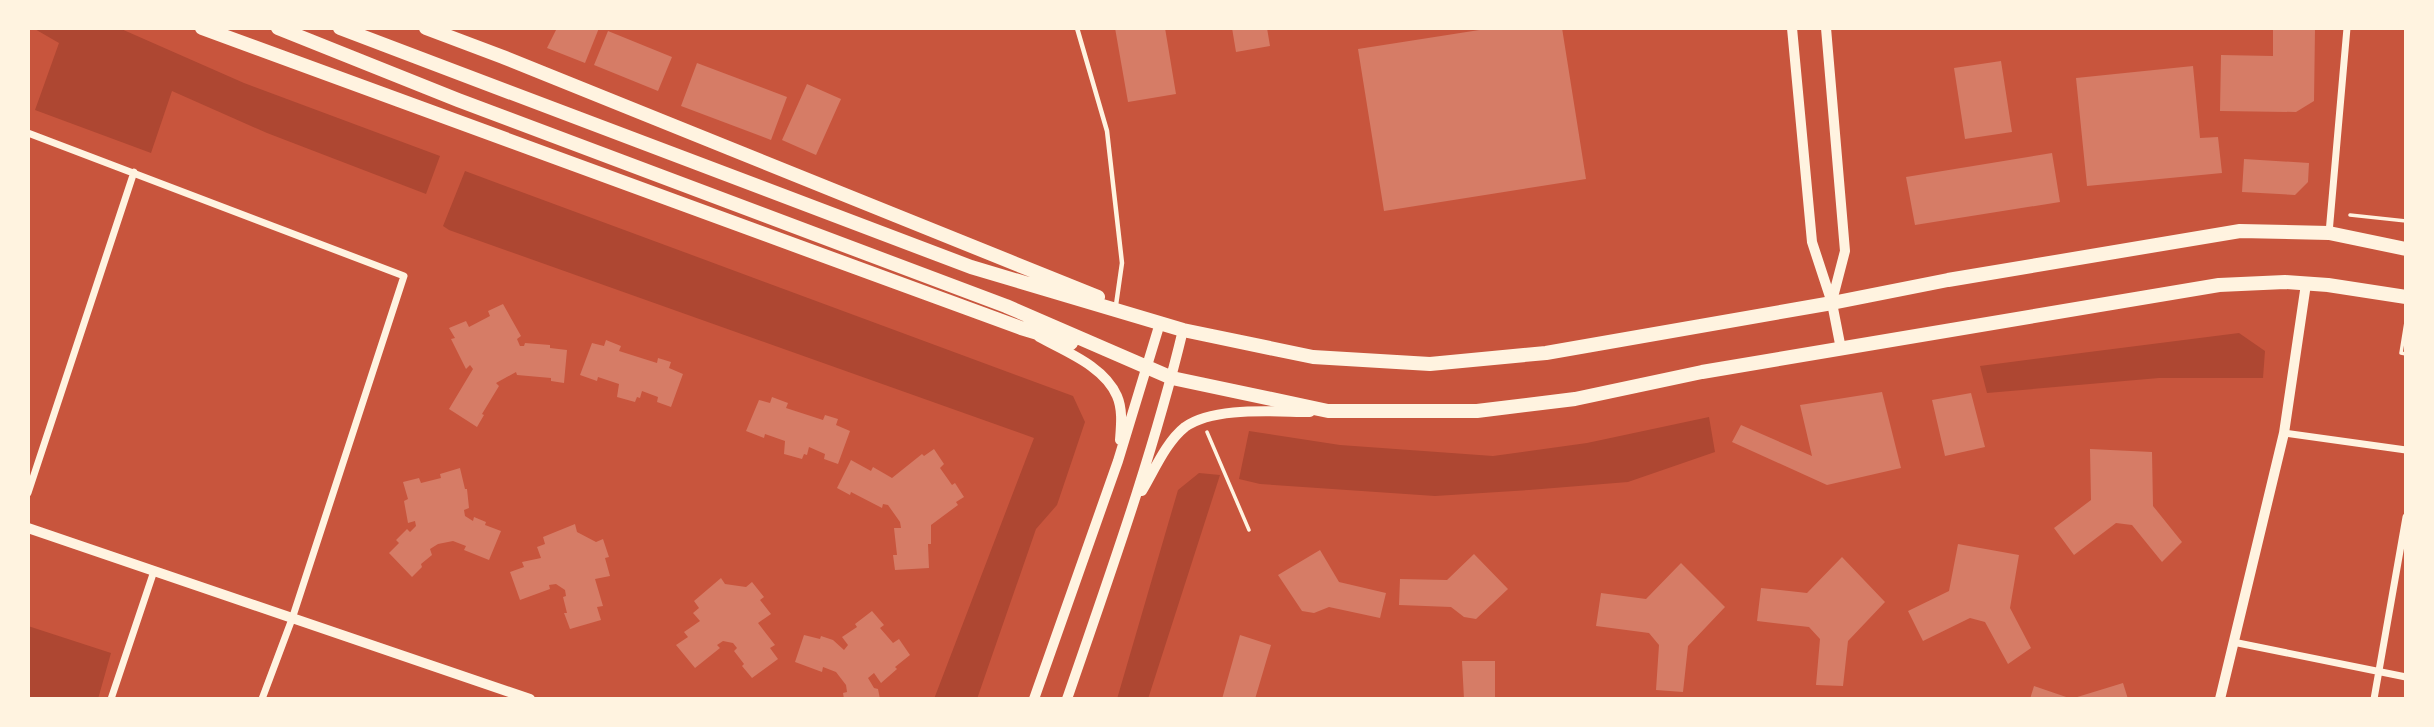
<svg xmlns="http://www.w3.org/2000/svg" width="2434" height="727" font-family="Georgia,serif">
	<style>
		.green { fill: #ae4732 }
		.building { fill: #d67c66 }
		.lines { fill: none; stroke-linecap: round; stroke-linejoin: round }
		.path { stroke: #fff3e0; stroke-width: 3.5 }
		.service { stroke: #fff3e0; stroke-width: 4.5 }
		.minor { stroke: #fff3e0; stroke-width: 7 }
		.tertiary { stroke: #fff3e0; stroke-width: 10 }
		.primary { stroke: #fff3e0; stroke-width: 14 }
	</style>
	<rect width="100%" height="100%" fill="#c8553d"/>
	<path class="green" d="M33 28H119L244 83 440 156 426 194 267 133 172 91 151 153 35 110 59 43Z
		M465 171 1073 396 1085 422 1057 505 1036 529 977 699H934L1034 438 449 230 443 226Z
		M2239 333 2265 351 2263 378H2159L1987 393 1980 366Z
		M1709 417 1715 452 1628 482 1529 490 1435 496 1260 484 1239 479 1249 431 1340 445 1493 456 1587 443Z
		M1199 473 1220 475 1148 699H1117L1178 490Z
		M28 626 111 653 98 699H28Z"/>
	<path class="building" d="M557 28H599L585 63 547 48Z
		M1115 28H1165L1176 94 1128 102Z
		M1232 28H1267L1270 46 1236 52Z
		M1492 28H1562L1586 179 1384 211 1358 49Z
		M2273 28 2315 29 2314 101 2296 112 2220 111 2221 55 2273 56Z
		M608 31 672 57 658 91 594 65Z
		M2001 61 2012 132 1965 139 1954 68Z
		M697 63 787 97 771 140 681 106Z
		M2193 66 2200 138 2218 137 2222 173 2087 186 2076 78Z
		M807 84 841 99 816 155 782 140Z
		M2052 153 2060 202 1915 225 1906 177Z
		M2244 159 2309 163 2308 182 2295 195 2242 192Z
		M503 304 521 336 517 339 520 346H524L525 343 550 345V348L567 350 564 383 551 381V378L517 375 516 372 496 383 499 386 482 414 484 415 477 427 449 409 473 369 470 365 466 369 451 339 455 338 449 328 466 321 469 327 490 316 488 311Z
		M606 340 621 346 619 351 657 363 658 358 671 362 669 368 683 374 671 407 657 402 658 397 642 391 640 398 637 397 635 402 617 397 619 384 598 377 597 381 580 375 592 343 604 346Z
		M1882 392 1901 468 1827 485 1732 442 1741 425 1812 456 1800 405Z
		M1971 393 1985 447 1945 456 1932 400Z
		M772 397 788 403 786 408 823 420 825 415 838 419 836 425 850 431 838 464 824 459 825 454 809 447 807 455 804 454 802 459 784 454 785 441 765 434 764 438 746 431 759 400 770 403Z
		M934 449 944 464 940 468 952 485 955 483 964 497 956 502 958 505 931 525V544H928L929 568 895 570 893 555H897L894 528H901L900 522 888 505 883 504 882 508 851 492 850 495 837 488 851 460 871 471 873 467 892 478 922 454 924 456Z
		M2090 449 2152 452 2153 506 2182 542 2162 562 2132 525 2116 523 2074 555 2054 528 2091 500Z
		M460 468 465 489H467L469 508 464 510 465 516 473 521 474 517 486 522 485 525 501 531 489 560 464 550 466 546 453 541 438 544 430 549 432 555 421 564 422 567 412 577 389 553 399 543 396 540 407 529 410 532 416 526 415 521 408 523 404 501 408 499 403 482 419 478 421 483 441 478 440 474Z
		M575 524 577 532 596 542 603 539 609 557 605 558 610 576 595 579 603 606 597 607 601 620 570 629 564 613H567L563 597 566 596 565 590 556 584 549 585 550 589 520 600 510 572 524 567 522 562 541 558 537 547 545 544 543 537Z
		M1958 544 2019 555 2010 608 2031 648 2008 664 1985 622 1970 618 1923 641 1908 611 1949 591Z
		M1320 550 1339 582 1386 593 1380 618 1329 607 1314 613 1302 611 1278 575Z
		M1474 554 1508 589 1476 619 1464 617 1451 607 1399 605 1400 579 1447 580Z
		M1842 557 1885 602 1848 641 1843 686 1816 685 1820 639 1809 627 1757 621 1761 588 1807 593Z
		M1681 563 1725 607 1688 646 1683 692 1656 690 1659 645 1649 633 1596 626 1601 593 1646 599Z
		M721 578 725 584 746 587 752 582 764 597 760 600 771 614 758 623 775 645 770 648 778 659 752 678 742 666 744 664 734 651 737 648 733 643 723 641 717 645 720 648 695 668 676 645 688 637 684 632 700 621 693 613 699 608 694 601Z
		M872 611 884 625 880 628 893 643 899 639 910 655 895 667 897 669 881 683 874 673 868 678 874 688 878 689 880 699H844L843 693 847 692 846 685 836 672 823 667 822 672 795 662 804 635 820 639 821 636 833 640 844 650 848 645 842 637 857 627 855 624Z
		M1240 635 1271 645 1255 699H1222Z
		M1462 661H1495V699H1464Z
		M2123 683 2128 699H2074V698Z
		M2034 686 2072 699H2030Z"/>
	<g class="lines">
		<path class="path" d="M2350 215 2406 221
			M2406 322 2401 353 2406 354
			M1207 432 1249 530"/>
		<path class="service" d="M1077 28 1107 131 1122 263 1116 305"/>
		<path class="minor" d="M28 133 404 276 292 619 262 699
			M2329 233 2347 28
			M2284 433 2406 450
			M28 493 134 172
			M2233 642 2406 677
			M111 699 154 571
			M2374 699 2406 517"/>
		<path class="tertiary" d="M1792 28 1812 242 1832 303 1841 349
			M1826 28 1845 251 1832 301
			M1039 337C1066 352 1104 366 1117 396 1123 410 1121 426 1120 440
			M1142 491C1154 471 1166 442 1185 427 1214 406 1275 412 1310 412
			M28 528 530 699
			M1034 699 1118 461 1160 323
			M1067 699C1109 577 1153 455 1183 330
			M2220 699 2284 433 2306 284"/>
		<path class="primary" d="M202 28 1021 328 1071 343
			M278 28 458 100 1006 306 1172 378 1328 411H1477L1575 399 1702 372 2219 285 2285 282 2328 285 2406 297
			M340 28 971 267 1183 330 1313 357 1430 364 1546 353 1832 303 1948 280 2240 231 2329 233 2406 249
			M426 28 503 57 1098 297"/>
	</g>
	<rect width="2434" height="727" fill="none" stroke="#fff3e0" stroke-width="60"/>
</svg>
